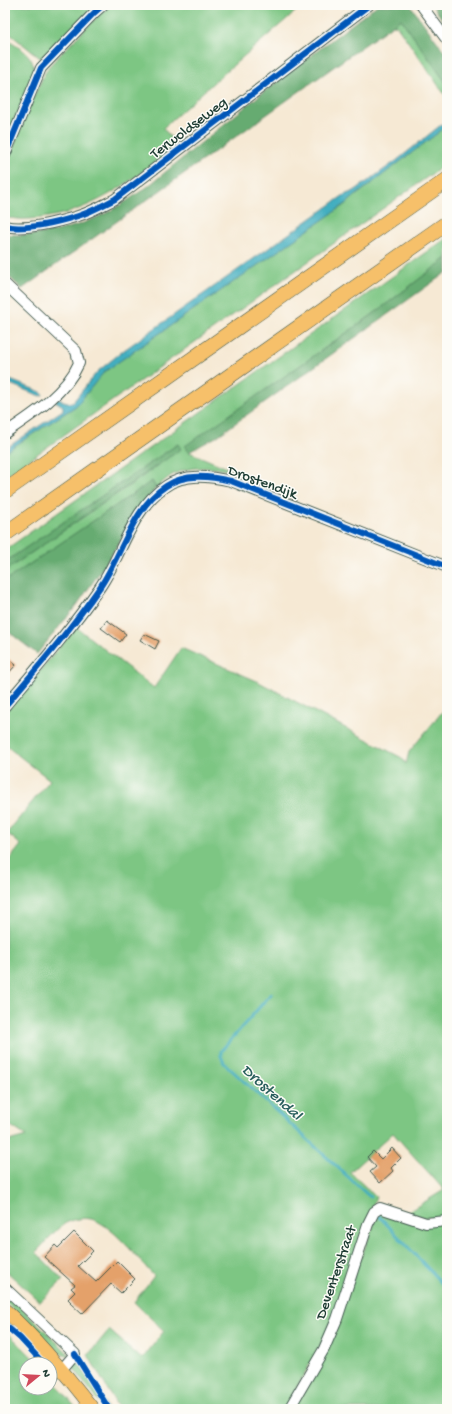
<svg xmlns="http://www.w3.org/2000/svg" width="452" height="1414" font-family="'Gochi Hand',sans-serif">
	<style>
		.green { fill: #7dc683; stroke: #4e825c }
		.forest { fill: #66ab71; stroke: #427452 }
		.water { fill: #42aec0; stroke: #30767a }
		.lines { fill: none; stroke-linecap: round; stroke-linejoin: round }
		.stream { stroke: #42aec0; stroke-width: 3 }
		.building { fill: #e4a16b }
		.minor-casing { stroke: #3f574c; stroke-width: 12 }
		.major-casing { stroke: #3f574c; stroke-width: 14 }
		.highway-casing { stroke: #3f574c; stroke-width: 16 }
		.minor { stroke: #fff; stroke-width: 10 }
		.major { stroke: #f6c06b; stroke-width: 13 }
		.highway { stroke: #f6c06b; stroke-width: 15 }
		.cycleway-casing { stroke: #fdfcf7; stroke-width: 8 }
		.cycleway { stroke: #0057b8; stroke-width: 6 }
		.labels { text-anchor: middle; stroke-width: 3; stroke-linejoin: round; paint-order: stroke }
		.street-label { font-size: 15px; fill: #1f3d34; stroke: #fdfcf7 }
		.water-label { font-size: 16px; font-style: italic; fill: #2a5f5e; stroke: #fdfcf7 }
	</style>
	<rect width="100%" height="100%" fill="#fdfcf7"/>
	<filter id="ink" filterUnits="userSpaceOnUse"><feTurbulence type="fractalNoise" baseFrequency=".025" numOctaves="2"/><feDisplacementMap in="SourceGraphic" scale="8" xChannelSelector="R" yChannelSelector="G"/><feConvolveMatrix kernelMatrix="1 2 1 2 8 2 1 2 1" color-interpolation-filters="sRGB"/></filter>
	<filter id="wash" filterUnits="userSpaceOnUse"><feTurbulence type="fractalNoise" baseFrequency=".012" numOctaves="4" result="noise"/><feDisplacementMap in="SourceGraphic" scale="16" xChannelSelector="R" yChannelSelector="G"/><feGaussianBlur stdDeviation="0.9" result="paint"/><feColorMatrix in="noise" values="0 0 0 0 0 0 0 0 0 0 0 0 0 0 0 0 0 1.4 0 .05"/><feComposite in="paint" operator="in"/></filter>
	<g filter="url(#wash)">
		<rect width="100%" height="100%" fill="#f6e9d4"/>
		<path class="green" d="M5 5H96L46 56 40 58 5 30Z
			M110 5H303L214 82 163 128 177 145C131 181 91 216 29 219 21 220 13 218 5 218V169L31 102 44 75 49 66 94 20Z
			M401 19 447 84V98L400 30 397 26 393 25Z
			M5 39C20 48 35 54 34 74L5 144Z
			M447 126V163L5 477V452L76 406 104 372 347 203 355 196Z
			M447 238V258L372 315 186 446 189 452 237 472C216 468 195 464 174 474 168 477 162 483 156 488L152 481 5 581V571L146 474 178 444 5 562V550Z
			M76 627 154 688 181 648 257 681 402 758 406 764 409 752 447 706V1218H425L408 1212 444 1190 393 1133 350 1172 376 1197 329 1329 285 1409H119L88 1355 109 1330 142 1359 164 1331 134 1302 154 1276C139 1260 112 1224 91 1219 83 1217 71 1220 64 1224 56 1229 43 1245 36 1252L63 1280 40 1302 5 1270V1142L26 1136 5 1122V865L21 845 7 833 50 780 5 745V713Z
			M383 1212 447 1224V1409H292L352 1281 376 1219 379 1214Z
			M5 1292 69 1354 67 1356 61 1354 5 1302Z
			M5 1330 39 1364H26V1388H50V1377L77 1409H5Z
			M76 1359 108 1409 104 1408 74 1369 73 1364Z"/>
		<path class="forest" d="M377 5H410L447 55V84L401 19 22 289 5 273V234C37 238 73 229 102 215 118 208 132 197 147 187L261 94Z
			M432 5H447V26Z
			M447 258V272L216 437 189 452 185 446 372 315Z
			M178 444 181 449 5 571V562Z
			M152 481 156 488 138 512 109 559 77 605 37 654 5 629V581Z"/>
		<path class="water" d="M447 120V126L355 196 347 203 104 372 76 406 5 452V449L63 410V406L55 401 58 399 70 403 73 402 97 372 124 350 344 195 354 191 396 161Z
			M5 378 41 392 43 395 40 396 5 382Z"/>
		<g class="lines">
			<path class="stream" d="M271 994 221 1051V1056L224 1063 370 1197
				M379 1216 447 1289"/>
		</g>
		<g id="blocks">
			<path class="building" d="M107 620 126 634 120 642 101 628Z
				M144 634 159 641 155 649 140 640Z
				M5 656 16 665 5 677Z
				M392 1148 401 1158 391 1168 393 1171 380 1183 370 1172 376 1167 367 1157 373 1151 381 1159Z
				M74 1232 93 1251 78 1266 96 1282 117 1261 135 1279 121 1293 111 1284 82 1314 70 1303 71 1302 68 1299 75 1292 71 1288 75 1285 44 1257 55 1245 58 1248Z"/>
		</g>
	</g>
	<g filter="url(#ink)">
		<use href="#blocks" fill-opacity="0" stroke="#3f574c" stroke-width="1"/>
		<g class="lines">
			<g class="minor-casing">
				<path id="minor" d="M421 5 447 40
					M5 155 41 68 94 13 103 5
					M5 226C24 231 59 222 78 216 91 212 103 205 115 199L369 5
					M5 284 76 351 79 363C66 393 32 415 5 433
					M5 706C38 667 71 629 100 587 122 555 132 508 166 486 185 473 209 476 231 481L447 567
					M5 1288 75 1354 62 1369
					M289 1409 324 1349 337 1319 368 1224 374 1212 380 1208 426 1223 447 1221"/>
			</g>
			<g class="major-casing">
				<path id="major" d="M5 1310C38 1340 66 1374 93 1409"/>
			</g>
			<g class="highway-casing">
				<path id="highway" d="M5 491 447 180
					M5 534 447 223"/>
			</g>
			<use href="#minor" class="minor"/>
			<use href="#major" class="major"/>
			<use href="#highway" class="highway"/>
			<g class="cycleway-casing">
				<path id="cycleway" d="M5 155 41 68 94 13 103 5
					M5 226C24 231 59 222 78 216 91 212 103 205 115 199L369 5
					M5 706C38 667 71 629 100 587 122 555 132 508 166 486 185 473 209 476 231 481L447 567
					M5 1325 20 1338 44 1364
					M75 1354 109 1409"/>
			</g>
			<use href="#cycleway" class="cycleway"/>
		</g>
	</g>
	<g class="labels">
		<g class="street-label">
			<text transform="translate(188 127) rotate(-37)" y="5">Terwoldseweg</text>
			<text transform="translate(263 481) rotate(20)" y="5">Drostendijk</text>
			<text transform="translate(335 1272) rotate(-71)" y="5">Deventerstraat</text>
		</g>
		<g class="water-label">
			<text transform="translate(273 1091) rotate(42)" y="6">Drostendal</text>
		</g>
	</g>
	<rect width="452" height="1414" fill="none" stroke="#fdfcf7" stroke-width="20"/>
	<g transform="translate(38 1376) rotate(72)"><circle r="19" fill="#fdfcf7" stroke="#a4b0a9"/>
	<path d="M0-3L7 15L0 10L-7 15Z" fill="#d1495b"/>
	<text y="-6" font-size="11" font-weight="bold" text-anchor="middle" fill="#1f3d34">N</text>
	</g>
</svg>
